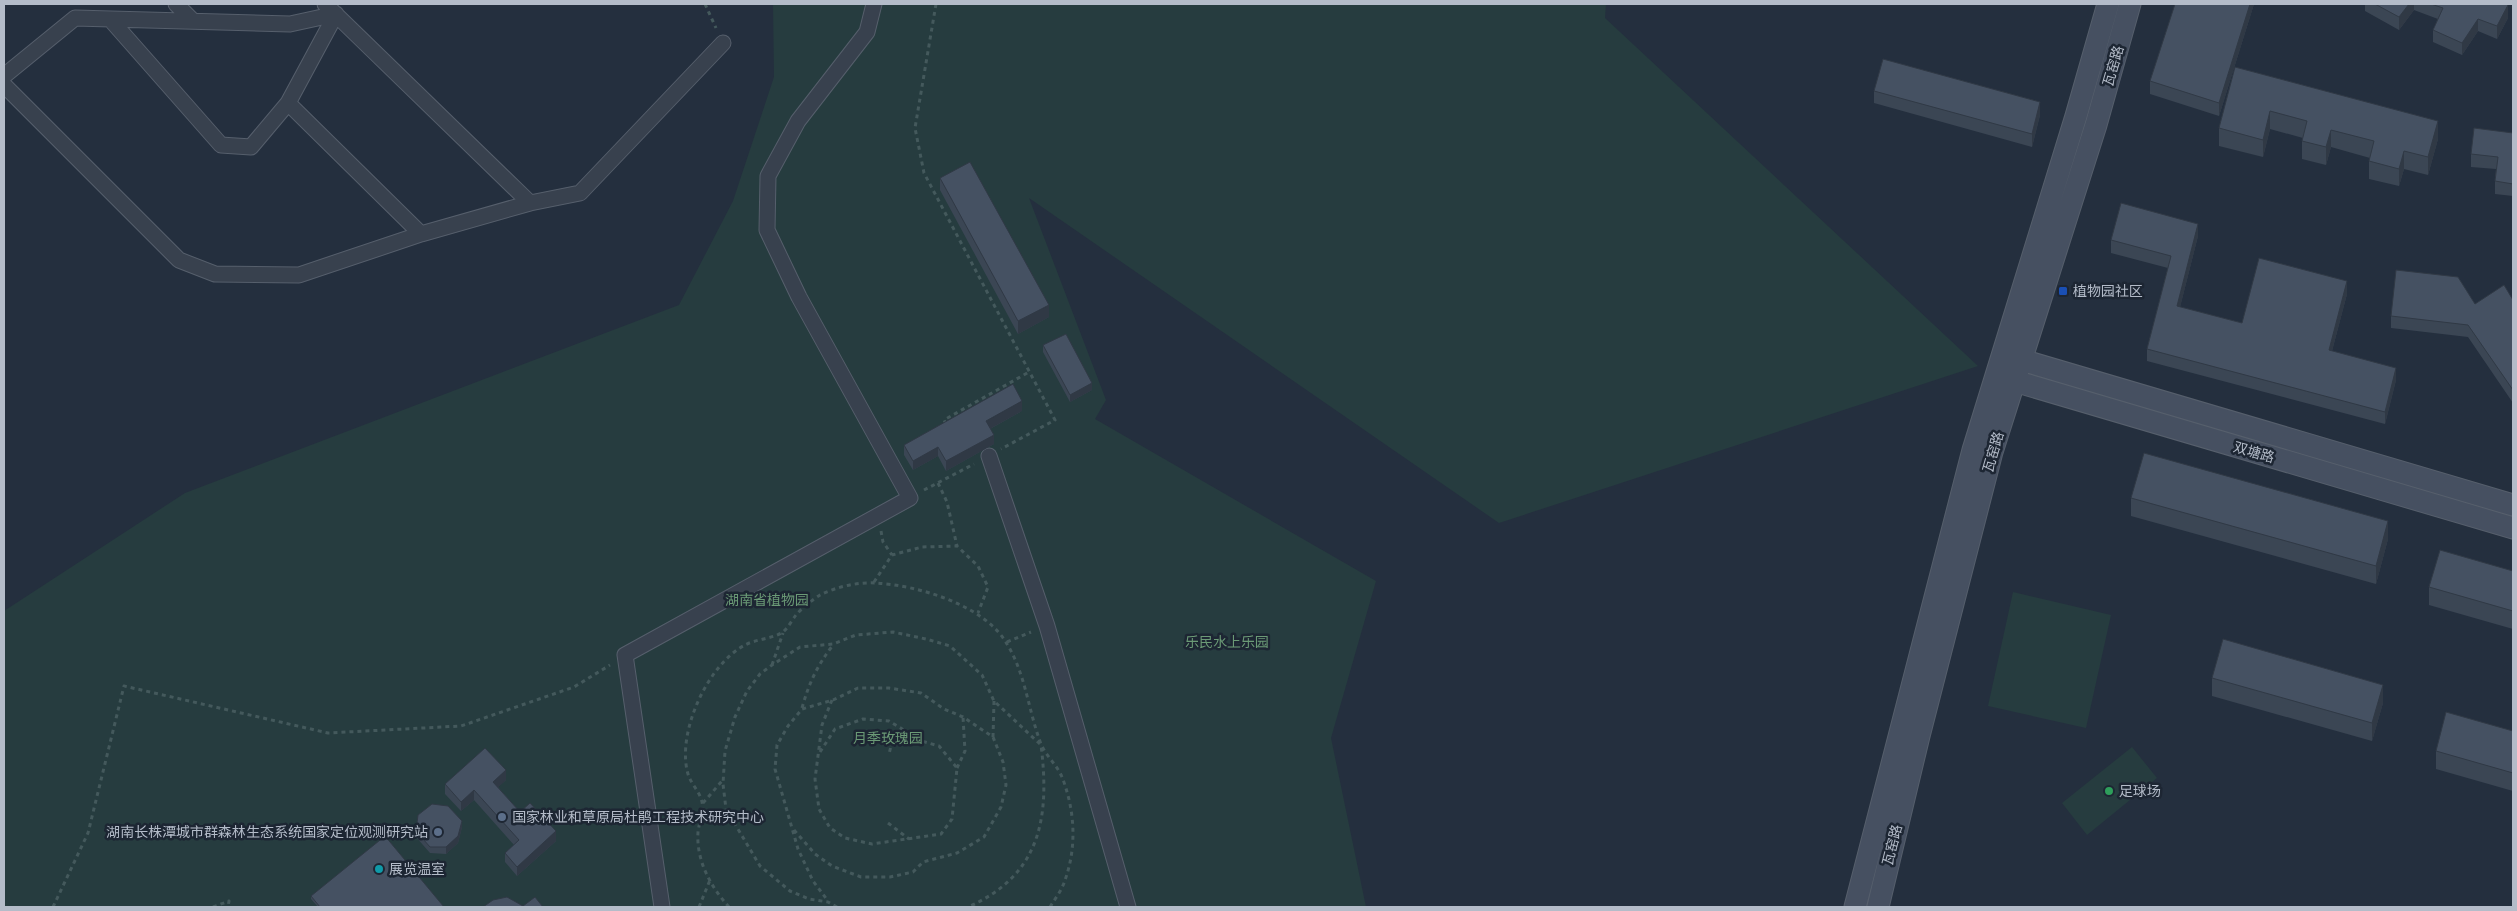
<svg xmlns="http://www.w3.org/2000/svg" width="2517" height="911" font-family="'Asap Condensed','Noto Sans SC',sans-serif">
	<style>
		.green { fill: #263c3f }
		.lines { fill: none; stroke-linecap: round; stroke-linejoin: round }
		.street-casing { stroke: #565f6c; stroke-width: 17 }
		.secondary-casing { stroke: #565f6c; stroke-width: 23 }
		.path { stroke: #44595c; stroke-width: 3; stroke-dasharray: 4 4; stroke-linecap: butt }
		.street { stroke: #38414e; stroke-width: 15 }
		.secondary { stroke: #465061; stroke-width: 21 }
		.wall { fill: #3b4654 }
		.shaded-wall { fill: #303945 }
		.building { fill: #455162; stroke: #303945 }
		.transit-dot { fill: #1a4fb4; stroke: #1d2633; stroke-width: 2 }
		.leisure-dot { fill: #2e9e5b; stroke: #1d2633; stroke-width: 2 }
		.service-dot { fill: #5c6f8a; stroke: #1d2633; stroke-width: 2 }
		.culture-dot { fill: #0f9aa8; stroke: #1d2633; stroke-width: 2 }
		.labels { text-anchor: middle; stroke-width: 5; stroke-linejoin: round; paint-order: stroke }
		.street-label { font-size: 14px; fill: #b4bcc9; stroke: #1d2633 }
		.poi-label { font-size: 14px; fill: #b4bcc9; stroke: #1d2633; text-anchor: start }
		.park-label { font-size: 14px; fill: #6b9a76; stroke: #1d2633 }
	</style>
	<rect width="100%" height="100%" fill="#242f3e"/>
	<path class="green" d="M773 4H1606L1605 18 1978 366 1499 523 1029 198 1106 400 1095 419 1376 581 1331 738 1366 907H4V611L185 493 679 305 733 201 774 77Z
		M2013 592 2111 615 2086 728 1988 706Z
		M2132 747 2157 778 2087 835 2062 803Z"/>
	<g class="lines">
		<g class="street-casing">
			<path id="street" d="M176 4 193 21
				M325 4 530 203
				M110 19 221 145 251 147 288 103
				M4 76 75 18 290 24 336 14 288 103 421 234
				M4 85 179 260 215 274 299 275 421 234 530 203 580 193 723 43
				M989 456 1047 626 1128 907
				M662 907 625 655 910 498 799 297 767 230 768 176 798 121 867 32 874 4"/>
		</g>
		<g class="secondary-casing">
			<path id="secondary" d="M2008 356 2513 505
				M2001 377 2513 528
				M1855 907 1973 450 2076 116 2108 4
				M1878 907 1919 736 1992 452 2096 125 2130 4"/>
		</g>
		<path class="path" d="M705 4 716 28
			M936 4 915 128 924 173 1055 420 1001 449
			M946 424 944 420 1029 372
			M938 483 947 502 957 546
			M924 490 974 464
			M881 531 883 542 892 555
			M874 582 892 555 922 547 957 546 978 566 988 587 978 613
			M1007 642 1031 632
			M772 665 783 633
			M832 700 822 725 815 779 819 809 830 828 845 838 872 844 941 834 952 819 957 768 939 746 911 738 891 746 889 754
			M802 708C809 683 817 666 833 645
			M993 737 994 701
			M820 752 835 729 863 719 889 721 917 738
			M957 768 965 751 963 717
			M703 803 722 781
			M888 823 909 839
			M794 830 815 854 832 866 861 877H890L913 872 923 862 957 853 984 837 1001 807 1006 785 1003 762 993 737 963 717 944 709 921 693 889 688H858L833 700 802 709 788 726 777 745 775 769 798 849 813 881 828 901
			M53 907 88 833 124 686 328 733 461 726 574 687 610 665
			M213 907 229 901 228 907
			M699 907 710 880
			M729 907C711 887 696 861 698 832 699 823 704 811 702 802 700 792 691 784 688 774 676 733 708 664 745 645 756 639 772 639 783 632 788 628 792 620 796 615 802 608 812 600 820 595 836 587 857 582 875 583 917 585 985 605 1007 644 1026 675 1028 710 1041 744 1046 756 1057 765 1062 777 1075 810 1077 847 1065 880 1062 890 1055 899 1050 907
			M837 907 828 902 809 899 790 891 760 866 726 809 723 784 725 751 735 717 747 691 760 674 772 665 800 647 833 644 856 635 893 632 926 639 950 646 982 675 994 701 1041 745C1050 817 1041 875 968 907"/>
		<use href="#street" class="street"/>
		<use href="#secondary" class="secondary"/>
	</g>
	<path class="wall" d="M2254 4 2219 116 2150 94V81Z
		M2365 4H2505L2508 18 2497 39 2478 31 2462 55 2433 42V30L2438 19 2414 10 2399 30 2365 11Z
		M2235 67 2438 139 2428 175 2404 169 2399 186 2369 179V161L2370 158 2331 147 2326 165 2302 159V141L2303 138 2270 129 2263 157 2219 146V128Z
		M1874 91 2040 115 2032 147 1874 103Z
		M2513 133V196L2495 194V181L2496 169 2471 167V154Z
		M940 178 1049 317 1018 334 940 190Z
		M2198 236 2180 307 2242 323 2347 294 2332 351 2396 380 2385 424 2147 361V349L2168 268 2111 253V240Z
		M2513 300V403L2468 337 2391 328V316L2475 304Z
		M1043 345 1092 390 1070 402 1043 352Z
		M1022 411 990 429 994 444 946 471 938 456 913 470 904 455V445Z
		M2131 498 2388 539 2376 584 2131 516Z
		M2513 571V629L2429 605V587Z
		M2212 678 2383 703 2372 741 2212 696Z
		M2513 731V791L2436 769V751Z
		M506 780 498 787 520 812 556 841 517 876 505 862V853L514 845 474 800 461 811 445 794V784Z
		M462 827 458 843 446 854 430 853 416 837V831Z
		M311 896 444 907H318L311 899Z"/>
	<path class="shaded-wall" d="M2250 4H2254L2219 116V103Z
		M2409 4H2414V10L2399 30V17Z
		M2508 5V18L2497 39V26Z
		M2478 19V31L2462 55V43Z
		M2040 102V115L2032 147V134Z
		M2270 111V129L2263 157V140Z
		M2438 121V139L2428 175V157Z
		M2331 130V147L2326 165V147Z
		M2404 151V169L2399 186V169Z
		M2198 224V236L2177 319V306Z
		M2347 281V294L2329 362V350Z
		M1049 305V317L1018 334V321Z
		M2396 368V380L2385 424V412Z
		M1092 383V390L1070 402V395Z
		M1022 401V411L986 431V421Z
		M994 435V444L946 471V461Z
		M938 447V456L913 470V461Z
		M2388 521V539L2376 584V566Z
		M2383 685V703L2372 741V723Z
		M506 770V780L493 792V782Z
		M474 790V800L461 811V802Z
		M462 821V827L458 843 446 854V847Z
		M556 831V841L517 876V867Z"/>
	<path class="building" d="M2175 4H2250L2219 103 2150 81Z
		M2375 4H2409L2399 17Z
		M2431 4H2505L2508 5 2497 26 2478 19 2462 43 2433 30 2443 8Z
		M1883 59 2040 102 2032 134 1874 91Z
		M2235 67 2438 121 2428 157 2404 151 2399 169 2369 161 2374 141 2331 130 2326 147 2302 141 2307 121 2270 111 2263 140 2219 128Z
		M2474 128 2513 133V184L2495 181 2498 157 2471 154Z
		M970 162 1049 305 1018 321 940 178Z
		M2121 203 2198 224 2177 306 2242 323 2259 258 2347 281 2329 350 2396 368 2385 412 2147 349 2171 256 2111 240Z
		M2396 270 2458 277 2475 304 2504 285 2513 300V390L2468 325 2391 316Z
		M1066 334 1092 383 1070 395 1043 345Z
		M1013 384 1022 401 986 421 994 435 946 461 938 447 913 461 904 445Z
		M2144 453 2388 521 2376 566 2131 498Z
		M2440 550 2513 571V611L2429 587Z
		M2223 639 2383 685 2372 723 2212 678Z
		M2446 712 2513 731V773L2436 751Z
		M485 748 506 770 493 782 520 812 530 803 556 831 517 867 505 853 519 840 474 790 461 802 445 784Z
		M432 804 448 806 462 821 458 836 446 847H430L416 831 418 815Z
		M385 836 444 907H320L311 896Z
		M507 897 523 906 535 897 543 907H483L493 900Z"/>
	<rect class="transit-dot" x="2058" y="286" width="10" height="10" rx="2.5"/>
	<circle class="leisure-dot" cx="2109" cy="791" r="5"/>
	<g class="service-dot">
		<circle cx="502" cy="817" r="5"/>
		<circle cx="438" cy="832" r="5"/>
	</g>
	<circle class="culture-dot" cx="379" cy="869" r="5"/>
	<g class="labels">
		<g class="street-label">
			<text transform="translate(2113 66) rotate(-74)" y="5">瓦窑路</text>
			<text transform="translate(1993 452) rotate(-74)" y="5">瓦窑路</text>
			<text transform="translate(2254 452) rotate(16)" y="5">双塘路</text>
			<text transform="translate(1892 845) rotate(-76)" y="5">瓦窑路</text>
		</g>
		<g class="poi-label">
			<text x="2073" y="296">植物园社区</text>
			<text x="2119" y="796">足球场</text>
			<text x="512" y="822">国家林业和草原局杜鹃工程技术研究中心</text>
			<text x="428" y="837" text-anchor="end">湖南长株潭城市群森林生态系统国家定位观测研究站</text>
			<text x="389" y="874">展览温室</text>
		</g>
		<g class="park-label">
			<text x="767" y="605">湖南省植物园</text>
			<text x="1227" y="647">乐民水上乐园</text>
			<text x="888" y="743">月季玫瑰园</text>
		</g>
	</g>
	<rect width="2517" height="911" fill="none" stroke="#b4bcc9" stroke-width="10"/>
</svg>
